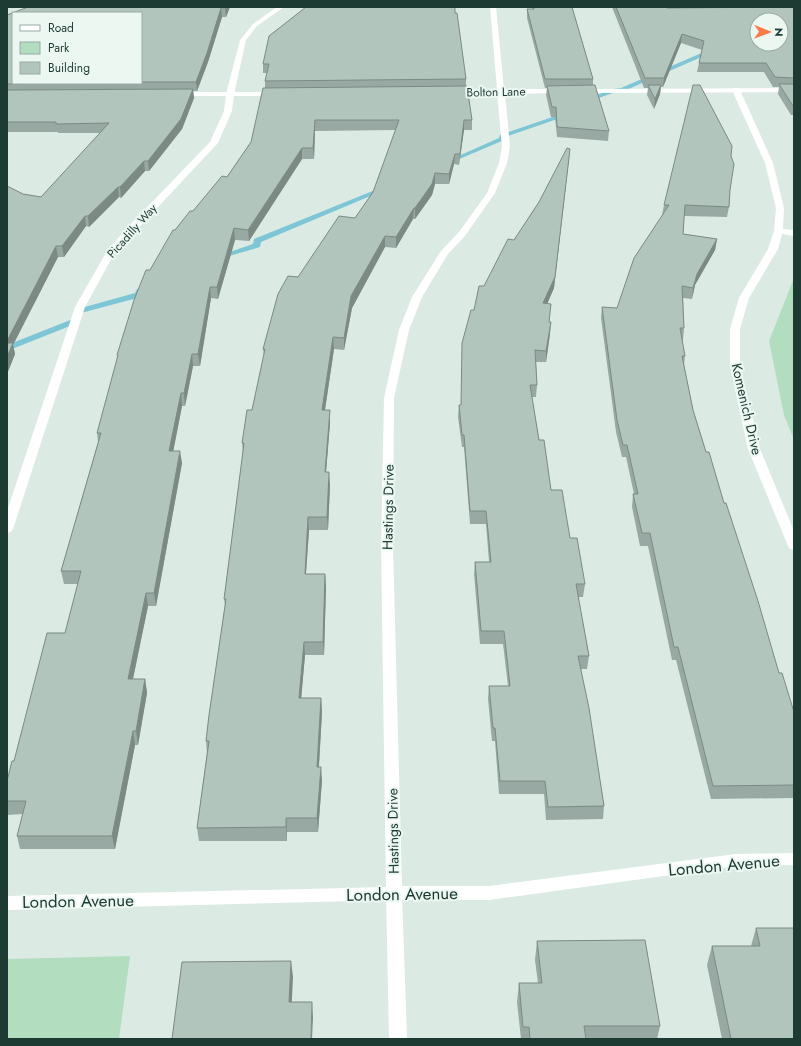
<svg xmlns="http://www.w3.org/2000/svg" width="801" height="1046" font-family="Jost,sans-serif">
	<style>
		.green { fill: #b3ddbf }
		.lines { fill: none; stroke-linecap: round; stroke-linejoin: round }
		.stream { fill: #7ec5d5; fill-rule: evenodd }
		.minor { fill: #fff; fill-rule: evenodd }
		.tertiary { fill: #fff; fill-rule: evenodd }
		.wall { fill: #98a9a3; fill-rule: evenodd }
		.shaded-wall { fill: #7c8a84 }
		.building { fill: #b1c5bd; stroke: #7c8a84; fill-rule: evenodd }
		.labels { text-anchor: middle; stroke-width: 4; stroke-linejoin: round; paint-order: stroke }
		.far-street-label { font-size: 12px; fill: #1d3a33; stroke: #ecf7f2 }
		.street-label { font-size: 14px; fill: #1d3a33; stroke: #ecf7f2 }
		.near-street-label { font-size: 17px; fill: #1d3a33; stroke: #ecf7f2 }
	</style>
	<rect width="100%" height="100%" fill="#dceae4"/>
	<path class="green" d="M794 278V440L784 415 769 341Z
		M130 956 119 1039H7V959Z"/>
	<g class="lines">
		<path class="stream" d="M713 48 716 50 715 51 624 91 616 92 587 102 584 100 613 89 621 88Z
			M567 112 570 114 569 115 505 137 504 140 450 163 445 162 499 138 500 135Z
			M385 186 387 187V189L261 242 260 247 219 259 215 257 253 244 254 239Z
			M141 287H144L148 289 141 297 81 313 80 322 7 351V345L73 319 74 310 135 293 137 289Z"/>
		<path class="minor" d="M277 7H284L257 26 246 40 234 94 232 111 218 143 114 254 85 307 13 529 11 532 7 533V511L75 307 107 251 128 227 210 142 224 111 226 94 240 40 253 24Z
			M733 88H739L740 90 773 163 784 208 783 229 794 230V236L782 234 778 249 749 298 740 329V366L760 449 794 531V550L790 549 788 546 748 449 730 366V329L739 298 768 249 774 231 776 208 765 163 732 90Z
			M394 886 400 888 402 893 407 1039H389L386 893 388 888Z"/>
		<path class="tertiary" d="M490 7H496L504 89H562L566 91 562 93 505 94 510 147 507 163 495 193 465 236 448 254 422 297 409 330 394 398 393 546 402 886H489L736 854 794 853V865L736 866 489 900H394L7 910V896L386 887 381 546 384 398 399 330 412 297 441 251 459 232 487 193 499 163 502 147 497 94H452L448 92 452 90 497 89Z
			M794 88V92L582 93 578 91 582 89Z
			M175 92H278L282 94 278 96H175Z"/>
	</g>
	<path class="wall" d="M28 7H230L226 17H222L208 62 197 91H193L194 98 182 129 149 171H145L121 198 119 197 89 227 86 226 64 257H58L13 345 15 354 7 374V186L23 194 41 197 100 133H58V132H7V15ZM141 13V83H13Z
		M532 7H572L593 79V85L609 131 608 141 557 137 555 117H551L546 95 547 88H545L527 18V9H532Z
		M612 7H667V8L794 7V116V115H791L778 94 779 87H773L764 72H697L699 63 702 50 681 43 663 87H661L660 94 654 109 647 95 648 88H644Z
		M455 13 466 79V86L472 120V130H464L459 165 454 164 449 184H435L432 195 415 219H413L396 248 385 247 352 308 344 350 334 349 325 410H330V423L326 472 330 485 328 530H309L306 574H325L326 587 324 655H305L301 698H321L322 712 319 767 322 780 318 832H287V841H199L197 828 207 753 206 741 225 605 224 599 243 452 242 443 252 410 264 356 263 349 298 277 355 218 373 192 396 130 315 131 314 159H302L249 241 235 240 218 299 211 298 200 366H193L185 406H182L173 451 182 463 156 606H148L133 679H145L147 693 138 745H135L115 849H20L17 836 23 814 7 815V781L14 761 65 633 78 584H64L61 571 98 442 97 433 118 358 117 355 150 270 175 230 227 177 251 142 265 88V81L267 73H263V64Z
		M570 149 554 288 547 303 550 334 546 362H536L537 385 536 397H532L539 440 551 490 570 538 585 584 583 597H578L589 656 587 669H581L604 806 603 819 546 820 544 794H499L495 741H492L488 699 489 686H508L503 644H480L474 574 475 562H489L486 524H470L464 447H462L458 417 459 405H461L474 310 484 286 514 240 539 202Z
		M730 192 729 207 727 217 684 216 683 234 717 239 715 250 695 285 692 299 683 298 684 328 683 340H682L685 356 684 365 693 410 706 452 724 503 779 673 794 712V798L711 799 676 660H672L648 546H640L632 507 633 494H634L626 457H622L616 432 601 318 602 307 617 308 662 215 664 205Z
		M756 928 794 1039H722L707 965 712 946H751Z
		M537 941 660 1026 657 1039H521L517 1002 519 983H538L535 960Z"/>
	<path class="shaded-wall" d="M226 7H230L226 17 225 8Z
		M221 8 222 17 208 62 197 91 196 82Z
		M682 34 681 43 663 87 664 78Z
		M661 85 660 94 654 109 655 99Z
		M193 89 194 98 182 129 149 171 148 161Z
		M315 120V131L314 159 313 148Z
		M464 120V130L459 165 460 154Z
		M302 148V159L249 241 248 230Z
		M570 149 554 288 543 314V303Z
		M455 154 454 164 449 184V174Z
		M144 161 145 171 121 198 120 187Z
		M435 173V184L432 195 415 219V208Z
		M118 187 119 197 89 227 88 216Z
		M414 208 413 219 396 248V237Z
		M85 216 86 226 64 257 62 246Z
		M234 228 235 240 218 299 217 287Z
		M385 236V247L352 308 344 350V338L351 296Z
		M717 239 715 250 695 285 692 299 693 288 697 274Z
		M56 246 58 257 13 345 15 354 7 374V341Z
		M210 287 211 298 200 366 198 354Z
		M551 322 550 334 546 362V351Z
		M333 337 334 349 323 423 322 410Z
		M192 354 193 366 185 406 184 393Z
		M181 393 182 406 171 463 169 451Z
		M330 410V423L325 485V472Z
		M180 451 182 463 156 606 154 593Z
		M329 472 330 485 328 530 327 517Z
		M308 517 309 530 305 587V574Z
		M325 574 326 587 324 655 323 642Z
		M146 593 148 606 130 693 128 679Z
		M304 642 305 655 300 712 299 698Z
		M145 679 147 693 138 745 136 731Z
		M321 698 322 712 318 780 317 767Z
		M133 731 135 745 115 849 112 836Z
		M321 767 322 780 318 832 317 818Z
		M286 818 287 832V841L286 827Z
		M291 961 293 977 291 1018 289 1002Z
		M312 1002 313 1018 312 1039H311Z"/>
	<path class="building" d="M28 7H226L225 8H221L207 53 196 82H141V13H13V83H59L7 84V15Z
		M306 7H455V13H457L466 79 265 81 269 64H263L269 36Z
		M534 7H572L593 79H545L527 9H534Z
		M616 7H667V8L794 7V78L775 77 766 63H699L704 41 682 34 664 78H645ZM757 20H781V44H757Z
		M779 84H794V106H793Z
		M595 85 609 131 557 127 556 107H552L547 86Z
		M648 85H661L655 99Z
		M693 85H700L732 146 731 156 734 164 730 190 729 207 685 205 683 234 717 239 697 274 693 288 682 286 684 328H680L685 356H682L693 410 706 452H709L724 503H726L758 601 779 673H782L794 712V785L713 786 678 647H674L650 533H642L633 494H638L627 445H623L617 420 602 307 617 308 634 258 669 205H664Z
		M467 86 472 120H464L460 154H455L449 174 435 173 432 184 415 208H414L396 237 385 236 351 296 344 338 333 337 322 410H330L325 472H329L327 517H308L305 574H325L323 642H304L299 698H321L317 767H321L317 818H286V827L197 828 209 741H206L209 715 226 599H224L231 545 244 443H242L247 410H252L265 349H263L278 294 288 276 298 277 339 216 355 218 373 192 399 120H315L313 148H302L248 230 234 228 217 287H210L198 354H192L184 393H181L169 451H180L154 593H146L128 679H145L136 731H133L112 836H17L26 801H7V781L12 761H14L47 633H65L81 571H61L101 433H97L118 355H117L134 300 146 270H150L173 230H175L190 211H193L222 176 227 177 251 142 263 88Z
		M193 89 181 119 148 161H144L120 187H118L88 216H85L62 246H56L7 341V186L23 194 41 197 109 123 56 124V122H7V90Z
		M567 148 570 149 555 277 543 303 551 304 549 322H551L546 351 535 350 537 385H530L539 440H544L551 490H562L570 538H577L585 584H576L589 656H578L589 708 604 806 548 807 545 781H500L495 728H493L489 686H510L504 631H481L475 562H491L486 511H470L464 435H462L459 405H461L462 343 471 310H474L479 286H484L508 239 514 240 539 202Z
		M7 343H13L7 357Z
		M756 928H794V1039H731L712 946H760Z
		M645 940 660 1026H584L586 1039H530L529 1027H523L519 983H542L537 941Z
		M291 961 289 1002H312L311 1039H172L182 962Z"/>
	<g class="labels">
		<g class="far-street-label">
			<text transform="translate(496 92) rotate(-1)" y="4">Bolton Lane</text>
			<text transform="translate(132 231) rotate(-48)" y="4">Picadilly Way</text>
		</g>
		<g class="street-label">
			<text transform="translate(747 409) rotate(77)" y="5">Komenich Drive</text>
			<text transform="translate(388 507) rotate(-89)" y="5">Hastings Drive</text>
			<text transform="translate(393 831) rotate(-91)" y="5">Hastings Drive</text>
		</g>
		<g class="near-street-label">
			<text transform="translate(724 865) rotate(-5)" y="6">London Avenue</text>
			<text transform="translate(402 894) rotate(-1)" y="6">London Avenue</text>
			<text transform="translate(78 901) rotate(-1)" y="6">London Avenue</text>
		</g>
	</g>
	<rect width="801" height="1046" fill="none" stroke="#1d3a33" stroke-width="16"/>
	<rect x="12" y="12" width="130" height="72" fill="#ecf7f2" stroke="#99aba6"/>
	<rect x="20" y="25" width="20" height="6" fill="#ffffff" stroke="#99aba6"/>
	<text x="48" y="32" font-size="12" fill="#1d3a33">Road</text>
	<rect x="20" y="42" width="20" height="12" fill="#b3ddbf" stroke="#99aba6"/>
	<text x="48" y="52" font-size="12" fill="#1d3a33">Park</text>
	<rect x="20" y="62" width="20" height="12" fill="#b1c5bd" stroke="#99aba6"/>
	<text x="48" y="72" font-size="12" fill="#1d3a33">Building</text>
	<g transform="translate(769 32) rotate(91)"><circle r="19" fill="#ecf7f2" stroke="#99aba6"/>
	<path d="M0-3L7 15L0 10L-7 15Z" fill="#fd7947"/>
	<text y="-6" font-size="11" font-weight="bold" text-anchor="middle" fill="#1d3a33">N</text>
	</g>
</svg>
